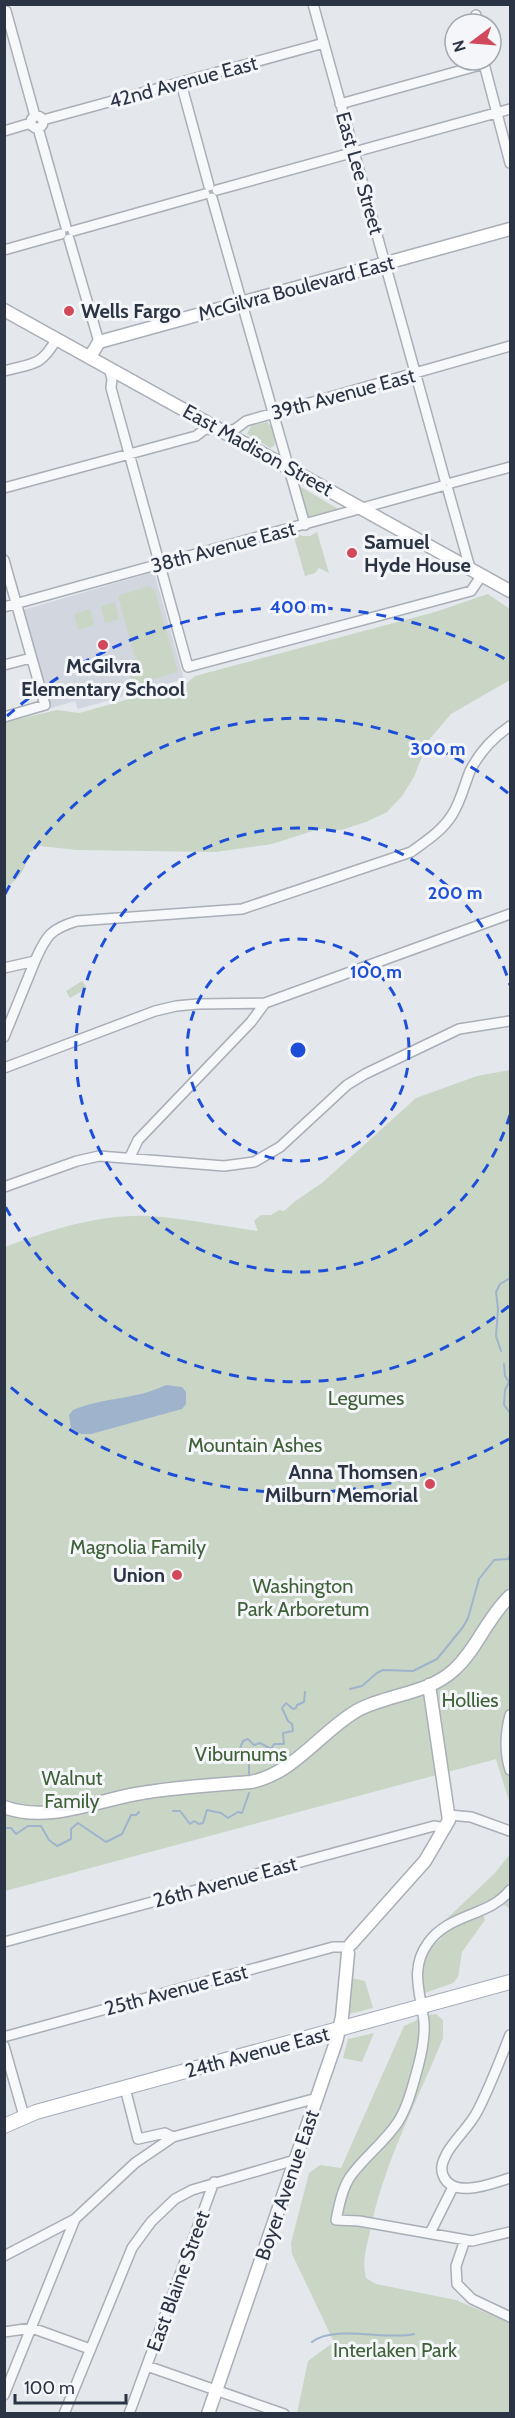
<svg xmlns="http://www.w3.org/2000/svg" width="515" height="2418" font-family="Cabin,sans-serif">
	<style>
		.built { fill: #d2d6de }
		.green { fill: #c9d6c5 }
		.water { fill: #9fb4cc }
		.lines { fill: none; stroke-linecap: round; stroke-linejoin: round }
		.stream { stroke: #9fb4cc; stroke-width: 2 }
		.street-casing { stroke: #a9aeb7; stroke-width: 12 }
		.secondary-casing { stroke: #a9aeb7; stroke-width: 15 }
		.primary-casing { stroke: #a3abb8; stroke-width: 16 }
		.street { stroke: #f7f8fa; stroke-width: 9 }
		.secondary { stroke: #fff; stroke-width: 12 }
		.primary { stroke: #fff; stroke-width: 14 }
		.ring { fill: none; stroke: #1d4ed8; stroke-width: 3; stroke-dasharray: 10 8 }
		.poi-dot { fill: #d1495b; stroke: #f4f6f9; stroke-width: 2 }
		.labels { text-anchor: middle; stroke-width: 6; stroke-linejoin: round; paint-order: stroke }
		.street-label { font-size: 20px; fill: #2b3445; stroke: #f4f6f9 }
		.poi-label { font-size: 20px; font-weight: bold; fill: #2b3445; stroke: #f4f6f9; text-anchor: start }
		.park-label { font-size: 20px; fill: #3f6138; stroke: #f4f6f9 }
		.centre { fill: #1d4ed8; stroke: #f4f6f9; stroke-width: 3 }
		.ring-label { font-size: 18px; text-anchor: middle; font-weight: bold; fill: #1d4ed8; stroke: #f4f6f9; stroke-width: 6; stroke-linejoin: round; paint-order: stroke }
	</style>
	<rect width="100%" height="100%" fill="#e4e7ec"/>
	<path class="built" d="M154 572 184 679 78 709 75 701 51 708 23 610Z"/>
	<path class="green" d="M267 422C273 426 277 439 274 446L270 448 247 434 251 426Z
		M296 484 338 509 306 518Z
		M292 530 302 536H310L317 532 329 573 319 568 315 573 305 576Z
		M149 586 155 591 178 672 147 681 149 689 135 693 130 676H140L118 596Z
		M488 594 510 609V680L451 714 428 741 414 777 402 796 387 812 366 822 341 830 319 829 272 844 216 852 77 850 40 846 29 853C25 870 20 879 5 888V722L57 710 79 713 187 683 195 676 435 612Z
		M115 602 119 619 105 623 101 606Z
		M90 609 94 625 78 630 74 614Z
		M82 981 87 988 70 998 66 991Z
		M510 1070V1804L496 1759 5 1891V1247C50 1230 99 1214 148 1216 185 1218 221 1226 258 1231L254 1221 261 1215H271L279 1210 284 1211 294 1202 322 1183 416 1098 477 1076Z
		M510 1854V1909L494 1896 481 1909 485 1920 462 1952 458 1977 453 1983 425 1993C417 1977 425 1948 441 1939L436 1929 495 1873Z
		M351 1978 365 1981 373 2008 349 2014Z
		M436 2014 443 2020V2038C417 2102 383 2164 370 2232 366 2248 362 2262 366 2278L376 2284 456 2300 510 2323V2413H297L308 2361 334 2342 292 2254 291 2243 309 2173 320 2165 341 2168 404 2026 428 2015Z
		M374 2033 362 2062 343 2058 348 2039Z"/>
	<path class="water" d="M166 1385 182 1387 186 1392V1404L182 1409 91 1434H81L71 1428 69 1415 73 1410C103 1397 136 1400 166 1385Z"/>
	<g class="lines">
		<path class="stream" d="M501 1351 496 1336 498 1309 496 1292 500 1284 510 1278
			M504 1364 505 1376 509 1382 505 1390 504 1405 510 1413
			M350 1689 362 1686 377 1673 383 1670 413 1671 437 1659 463 1627 468 1618 479 1579 494 1560 508 1559 510 1555
			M249 1774V1762L240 1748 243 1741 248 1739 254 1745 260 1743 271 1749 274 1744H284L283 1733 293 1731 292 1724 288 1721 282 1708 286 1703 293 1709 296 1708 297 1705 304 1702 305 1692
			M173 1811H180L190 1824 194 1821 199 1824 203 1823 207 1810 221 1813 228 1818 238 1812 242 1813 249 1793
			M4 1828H11L16 1834 28 1826H41L49 1840 57 1846 71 1839V1829L78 1823 106 1842 122 1834 131 1815H136L139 1812
			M312 2342C334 2324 389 2341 414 2334"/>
		<g class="street-casing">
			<path id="street" d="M313 4 445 480
				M6 11 35 116
				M476 15 478 24
				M483 60 510 163
				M181 83 209 186
				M340 104 484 64
				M31 122a6 6 0 1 1 12 0a6 6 0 1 1-12 0Z
				M43 120 324 43
				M38 128 66 227
				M4 131 31 123
				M217 190 510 109
				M212 198 305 525
				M73 231 205 194
				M69 239 99 342
				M4 250 61 234
				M109 368 112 379 111 388 188 667 471 591 482 575
				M4 371C33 363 40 367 56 340
				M451 483 510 467
				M4 488 196 436 205 429 234 430 246 421 510 346
				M448 490 470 568
				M4 560 45 705 4 717
				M4 607 442 486
				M4 665 31 658
				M4 968 35 961C46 936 50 929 77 921L242 909 411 852C426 841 442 831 452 815 461 801 464 786 470 771 479 753 494 737 510 726
				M4 1037 35 961
				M4 1068 155 1011 176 1006 198 1004 265 1003 510 914
				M130 1157 138 1140 251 1022 265 1003
				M4 1187 77 1161 99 1156 224 1166 254 1162 280 1147 347 1085 365 1074 459 1029 510 1021
				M510 1715C505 1734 504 1751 510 1770
				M449 1815 471 1817 510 1831
				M510 1890C489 1917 449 1913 428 1943 409 1969 421 1994 424 2022 425 2037 422 2052 418 2067 413 2085 408 2106 398 2122 385 2142 364 2157 350 2177 342 2189 339 2206 336 2220L359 2221 472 2241 510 2232
				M4 1942 434 1826 446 1828
				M510 2035C500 2060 490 2087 477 2112 469 2127 455 2139 447 2153 443 2161 440 2167 443 2175 452 2200 493 2183 510 2178
				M7 2036 333 1947H345
				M4 2046 24 2116
				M125 2088 138 2139 165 2133 173 2137
				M430 2233 453 2187
				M465 2240 456 2266 457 2284 472 2299 510 2317
				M4 2256 75 2219 135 2163 173 2137 317 2098
				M4 2332 32 2328 90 2349
				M147 2366 284 2414
				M4 2395 75 2219
				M64 2414 132 2248 151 2222 175 2199 192 2190 295 2160
				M129 2414 214 2182"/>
		</g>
		<g class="secondary-casing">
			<path id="secondary" d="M4 310 510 591
				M90 357 99 342 510 229
				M4 1807C48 1823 92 1802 136 1794 174 1787 213 1785 251 1782 295 1773 321 1731 358 1710 388 1694 429 1694 455 1669 477 1649 486 1619 510 1596
				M351 1944 425 1861 449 1820 429 1685
				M208 2414 336 2042 342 2017 348 1953"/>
		</g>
		<g class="primary-casing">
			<path id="primary" d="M4 2126 36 2112 510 1982"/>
		</g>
		<use href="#street" class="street"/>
		<use href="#secondary" class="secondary"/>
		<use href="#primary" class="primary"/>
	</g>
	<g class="ring">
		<circle cx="298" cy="1050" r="111"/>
		<path d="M510 1115A222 222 0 1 1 510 985"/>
		<path d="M509 1306A332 332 0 0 1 5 1206M5 894A332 332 0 0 1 509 794"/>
		<path d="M509 1439A443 443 0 0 1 7 1384M7 716A443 443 0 0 1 509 661"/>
	</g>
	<g class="poi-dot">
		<circle cx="69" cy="311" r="6"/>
		<circle cx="352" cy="553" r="6"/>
		<circle cx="103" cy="645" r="6"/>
		<circle cx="430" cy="1484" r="6"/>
		<circle cx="177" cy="1575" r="6"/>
	</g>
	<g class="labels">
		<g class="street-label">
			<text transform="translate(183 82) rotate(-15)" y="7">42nd Avenue East</text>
			<text transform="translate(360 173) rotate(74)" y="7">East Lee Street</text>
			<text transform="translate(296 288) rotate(-15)" y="7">McGilvra Boulevard East</text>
			<text transform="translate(343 394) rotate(-15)" y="7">39th Avenue East</text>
			<text transform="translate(258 450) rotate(29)" y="7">East Madison Street</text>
			<text transform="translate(223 547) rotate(-15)" y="7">38th Avenue East</text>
			<text transform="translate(225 1882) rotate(-15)" y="7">26th Avenue East</text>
			<text transform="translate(176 1990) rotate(-15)" y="7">25th Avenue East</text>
			<text transform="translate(257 2052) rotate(-15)" y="7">24th Avenue East</text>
			<text transform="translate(287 2185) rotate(-71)" y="7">Boyer Avenue East</text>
			<text transform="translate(178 2281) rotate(-70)" y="7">East Blaine Street</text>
		</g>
		<g class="poi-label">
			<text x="81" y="318">Wells Fargo</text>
			<text x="364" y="549">Samuel<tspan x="364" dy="23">Hyde House</tspan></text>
			<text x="103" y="673" text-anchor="middle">McGilvra<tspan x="103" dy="23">Elementary School</tspan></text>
			<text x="418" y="1479" text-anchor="end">Anna Thomsen<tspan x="418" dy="23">Milburn Memorial</tspan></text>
			<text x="165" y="1582" text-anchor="end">Union</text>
		</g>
		<g class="park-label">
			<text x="366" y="1405">Legumes</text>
			<text x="255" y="1452">Mountain Ashes</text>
			<text x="138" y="1554">Magnolia Family</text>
			<text x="303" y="1593">Washington<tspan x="303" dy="23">Park Arboretum</tspan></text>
			<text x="470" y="1707">Hollies</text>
			<text x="241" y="1761">Viburnums</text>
			<text x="72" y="1785">Walnut<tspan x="72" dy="23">Family</tspan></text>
			<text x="395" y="2357">Interlaken Park</text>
		</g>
	</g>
	<circle cx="298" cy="1050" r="9" class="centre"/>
	<g class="ring-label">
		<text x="298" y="613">400 m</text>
		<text x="438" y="755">300 m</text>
		<text x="455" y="899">200 m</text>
		<text x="376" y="978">100 m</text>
	</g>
	<rect width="515" height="2418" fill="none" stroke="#2b3445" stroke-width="12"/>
	<g transform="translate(473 42) rotate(254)"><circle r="28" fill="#f4f6f9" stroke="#a4a8b1" stroke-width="1.5"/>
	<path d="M0-4.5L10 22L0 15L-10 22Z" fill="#d1495b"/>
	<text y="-9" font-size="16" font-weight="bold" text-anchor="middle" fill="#2b3445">N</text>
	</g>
	<path d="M15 2394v9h111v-9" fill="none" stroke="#2b3445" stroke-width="3"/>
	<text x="24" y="2394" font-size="18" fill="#2b3445" stroke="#f4f6f9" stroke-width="4.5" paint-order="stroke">100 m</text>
</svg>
